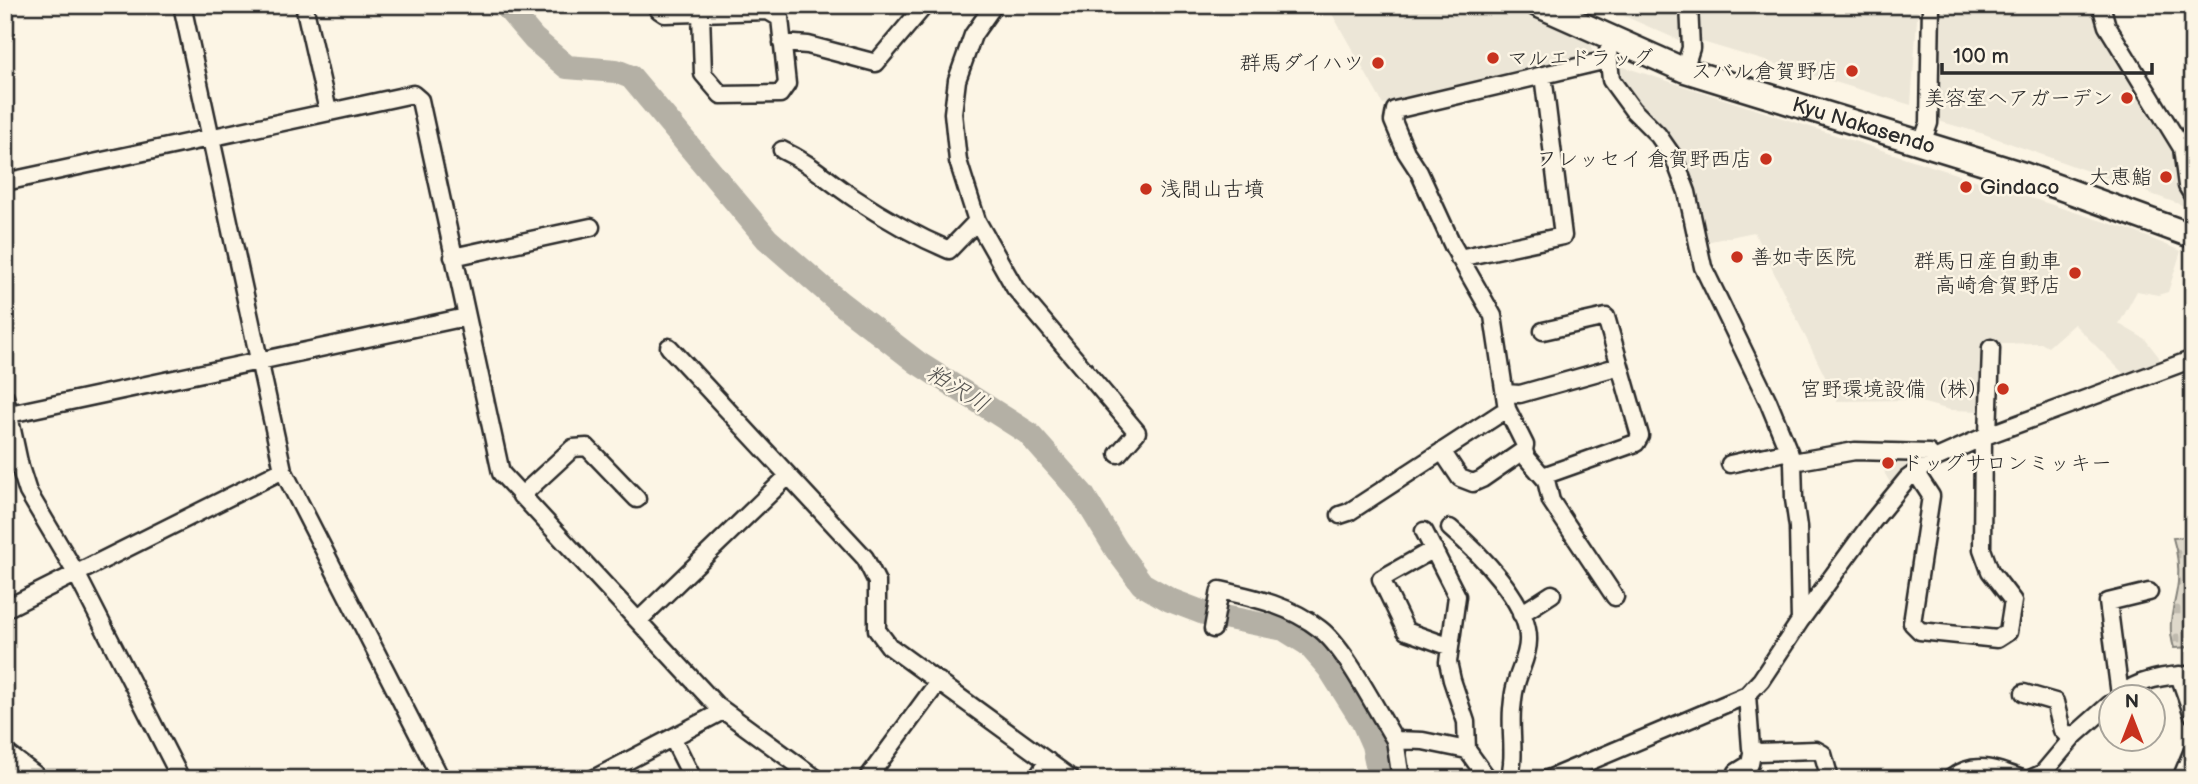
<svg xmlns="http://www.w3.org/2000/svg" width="2198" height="784" font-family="'Balsamiq Sans','Klee One',sans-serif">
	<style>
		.built { fill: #ece6d7 }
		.cemetery { fill: url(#cemetery-stones); stroke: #84827a; stroke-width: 2 }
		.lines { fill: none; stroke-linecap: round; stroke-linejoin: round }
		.stream { stroke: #7d7b74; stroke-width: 4.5 }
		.river { stroke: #b4b0a5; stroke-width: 24 }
		.street-casing { stroke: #2b2b2b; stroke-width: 21 }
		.secondary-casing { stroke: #2b2b2b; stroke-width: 28 }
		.street { stroke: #fcf5e5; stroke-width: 16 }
		.secondary { stroke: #fcf5e5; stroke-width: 23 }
		.poi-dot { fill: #c8321e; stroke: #fcf5e5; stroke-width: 2.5 }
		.labels { text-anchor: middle; stroke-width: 5; stroke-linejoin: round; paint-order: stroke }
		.poi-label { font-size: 21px; fill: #2b2b2b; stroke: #fcf5e5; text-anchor: end }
		.street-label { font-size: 21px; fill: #2b2b2b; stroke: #fcf5e5 }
		.water-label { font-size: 23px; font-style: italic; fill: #545350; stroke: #fcf5e5 }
	</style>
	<defs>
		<pattern id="cemetery-stones" width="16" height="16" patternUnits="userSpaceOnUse" patternTransform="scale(1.75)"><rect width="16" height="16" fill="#ded8ca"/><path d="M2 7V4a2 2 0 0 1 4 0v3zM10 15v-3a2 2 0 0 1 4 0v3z" fill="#bfbaae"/></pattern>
	</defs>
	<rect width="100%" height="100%" fill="#fcf5e5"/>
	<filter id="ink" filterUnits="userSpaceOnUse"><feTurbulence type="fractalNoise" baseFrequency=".0143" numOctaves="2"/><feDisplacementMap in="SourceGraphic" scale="14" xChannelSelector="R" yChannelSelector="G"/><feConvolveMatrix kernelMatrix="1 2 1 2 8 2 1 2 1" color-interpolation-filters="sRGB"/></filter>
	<g filter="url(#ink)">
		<path class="built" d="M1327 5H1521L1592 40V55L1383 104Z
			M1604 5H1682L1683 42 1620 14Z
			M1700 5H1918L1911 105 1699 41Z
			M1935 5H2094L2103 33 2174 150 2179 179 2193 209 1984 134 1935 120Z
			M1618 65 2133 231 2181 251 2168 292 2158 295 2137 291 2119 324 2145 339 2159 357V363L2126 376 2074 324 2048 347 2041 343 1987 344 1983 411 1950 410 1913 400 1837 401 1754 232 1706 242 1697 199 1686 161 1627 90 1616 68Z
			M1873 454 1924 460 1891 484 1885 474 1883 461 1873 460Z"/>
		<path class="cemetery" d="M2193 536V647L2174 648C2166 621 2175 609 2178 582 2179 569 2177 551 2173 538Z"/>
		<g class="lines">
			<path class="stream" d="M394 704 432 779"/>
			<path class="river" d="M505 5 534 39 567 67 616 71 631 77 767 239 839 302 918 363 1028 433 1083 495 1116 549 1142 584 1170 600 1204 613 1284 629 1308 644 1329 668 1362 720 1373 745 1380 779"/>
			<g class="street-casing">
				<path id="street" d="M182 5 283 470 441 779
					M304 5 328 111
					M660 5 659 10 665 14 768 11 780 18 787 84 780 94 721 95 703 74 701 13
					M994 5 973 35 957 80 953 113 958 161 977 221 1015 288 1137 432 1118 454
					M2101 5 2107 26 2182 148 2187 186 2193 196
					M782 43 808 45 876 63 925 5
					M1608 51 1611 80 1633 110 1658 135 1674 158 1687 192 1703 267 1768 401 1793 462 1794 499 1798 527 1800 621
					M1607 60 1395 110 1393 121 1406 152 1419 172 1453 246 1493 316 1507 409 1525 445 1524 450 1526 457 1546 480 1551 501 1615 597
					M1684 70 1691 48 1689 5
					M1922 143 1929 123 1931 5
					M782 150C812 164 828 181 854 198 884 218 916 236 949 250L977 221
					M5 182 413 94 420 100 501 473 716 705 817 779
					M453 257 591 227
					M1459 258 1563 236 1543 75
					M669 347 865 558 877 582V630L889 646 1072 779
					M1505 393 1520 394 1620 366
					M5 397 20 467 28 492 76 573 181 779
					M5 415 466 317
					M1988 435 1991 348
					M1442 451 1460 478 1473 483 1482 479 1524 450
					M1793 462 1855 451 1929 453 1934 459
					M1730 464 1789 451
					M1916 473 1931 496 1912 623 1920 631 1997 639 2008 632 2013 601 1990 571 1982 549 1983 437
					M1543 476 1636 443 1640 436 1606 317 1543 331
					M521 496 573 448 587 447 637 499
					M1340 515 1349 512 1507 409
					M1450 528C1477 551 1530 603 1528 641 1528 657 1518 672 1515 688 1513 695 1513 702 1512 709 1510 732 1516 757 1509 779
					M1424 531 1457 596 1448 662 1452 680 1466 722 1467 750 1488 779
					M1434 549 1381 579 1406 631 1448 646
					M5 609 283 470
					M1521 614 1552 594
					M638 621 787 477
					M1213 629 1220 590C1255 598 1291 606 1320 629 1346 649 1376 710 1395 740L1423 741 1467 750
					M2179 675 2193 715
					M2024 693 2055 702 2062 730 2071 739
					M1747 695 1751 748 1758 752 1816 750 1823 754 1830 779
					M2120 695 2108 602 2149 592
					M2119 696C2137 680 2168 674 2193 675
					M673 739 693 779
					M1395 740 1401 779
					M2183 774 2193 750
					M593 779 723 711
					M867 779 939 681
					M1036 779 1048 761
					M1548 779 1747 695 1761 680 1800 621 1872 522 1907 479 1934 459 1988 435 2193 359
					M1737 779V772L1750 764 1753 749
					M1950 779C1974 760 1997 769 2022 779
					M2030 779 2043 773 2075 735 2110 704"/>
			</g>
			<g class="secondary-casing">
				<g id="secondary">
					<path id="s1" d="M1538 5 1684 70 2025 175 2193 236"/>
					<path d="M5 756 35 779"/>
				</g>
			</g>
			<use href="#street" class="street"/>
			<use href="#secondary" class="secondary"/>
		</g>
	</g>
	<g class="poi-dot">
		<circle cx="1493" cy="58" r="7"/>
		<circle cx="1378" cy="63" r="7"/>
		<circle cx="1852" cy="71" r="7"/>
		<circle cx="2127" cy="98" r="7"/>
		<circle cx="1766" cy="159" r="7"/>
		<circle cx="2166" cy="177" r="7"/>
		<circle cx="1966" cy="187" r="7"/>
		<circle cx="1146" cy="189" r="7"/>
		<circle cx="1737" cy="257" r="7"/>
		<circle cx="2075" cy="273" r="7"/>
		<circle cx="2003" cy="389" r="7"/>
		<circle cx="1888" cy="463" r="7"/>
	</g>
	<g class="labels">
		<g class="poi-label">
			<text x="1507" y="65" text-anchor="start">マルエドラッグ</text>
			<text x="1364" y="70">群馬ダイハツ</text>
			<text x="1838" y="78">スバル倉賀野店</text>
			<text x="2113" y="105">美容室ヘアガーデン</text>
			<text x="1752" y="166">フレッセイ 倉賀野西店</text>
			<text x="2152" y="184">大恵鮨</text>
			<text x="1980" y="194" text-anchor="start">Gindaco</text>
			<text x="1160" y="196" text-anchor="start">浅間山古墳</text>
			<text x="1751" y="264" text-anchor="start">善如寺医院</text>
			<text x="2061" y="268">群馬日産自動車<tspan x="2061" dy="24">高崎倉賀野店</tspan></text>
			<text x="1989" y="396">宮野環境設備（株）</text>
			<text x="1902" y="470" text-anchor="start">ドッグサロンミッキー</text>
		</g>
		<g class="street-label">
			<text dy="7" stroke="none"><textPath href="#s1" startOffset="348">Kyu Nakasendo</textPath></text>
		</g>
		<g class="water-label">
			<text transform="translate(958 388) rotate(32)" y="8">粕沢川</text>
		</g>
	</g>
	<rect width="2198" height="784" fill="none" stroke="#fcf5e5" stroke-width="28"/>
	<rect x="14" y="14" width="2170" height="756" fill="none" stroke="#2b2b2b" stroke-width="2.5" filter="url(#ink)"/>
	<g transform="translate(2132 718)"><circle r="33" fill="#fcf5e5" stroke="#a8a49b" stroke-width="2"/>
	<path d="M0-5L12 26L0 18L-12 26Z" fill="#c8321e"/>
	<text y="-10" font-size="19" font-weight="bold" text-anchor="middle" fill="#2b2b2b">N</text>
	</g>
	<path d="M1942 63v10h210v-10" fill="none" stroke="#2b2b2b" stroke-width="3.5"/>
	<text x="1953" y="63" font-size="21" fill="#2b2b2b" stroke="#fcf5e5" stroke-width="5" paint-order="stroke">100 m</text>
</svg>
